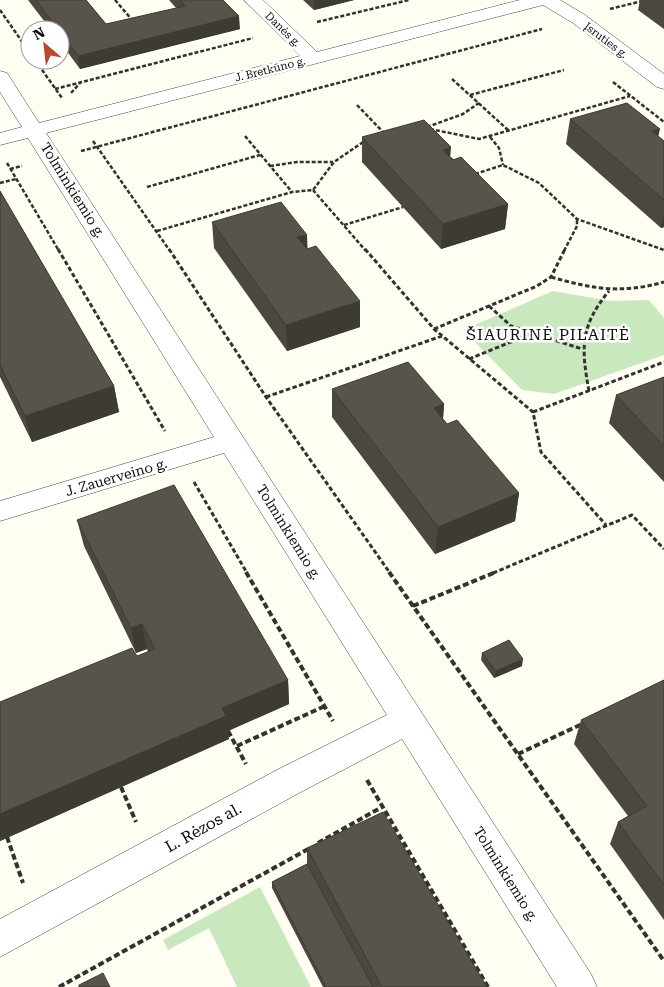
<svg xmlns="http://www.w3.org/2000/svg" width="664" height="987" font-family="'Roboto Serif',serif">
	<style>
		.green { fill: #cae8bd }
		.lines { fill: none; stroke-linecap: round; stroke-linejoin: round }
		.minor-casing { stroke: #434343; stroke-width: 1 }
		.path-far2 { stroke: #323232; stroke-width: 2.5; stroke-dasharray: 4 2; stroke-linecap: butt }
		.path-far1 { stroke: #323232; stroke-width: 3; stroke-dasharray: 4.5 2.5; stroke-linecap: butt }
		.path { stroke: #323232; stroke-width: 4; stroke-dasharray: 6 3; stroke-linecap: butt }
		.minor { fill: #fff; fill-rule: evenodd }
		.wall { fill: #4c4841 }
		.shaded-wall { fill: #3e3b35 }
		.building { fill: #58544c; stroke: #3e3b35 }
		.labels { text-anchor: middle; stroke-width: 5; stroke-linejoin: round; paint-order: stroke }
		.far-street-label { font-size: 11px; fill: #101010; stroke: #fff }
		.street-label { font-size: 14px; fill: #101010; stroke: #fff }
		.quarter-label { font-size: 16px; letter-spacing: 1px; fill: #101010; stroke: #fff }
		.near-street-label { font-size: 16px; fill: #101010; stroke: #fff }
	</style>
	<rect width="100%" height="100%" fill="#fefef3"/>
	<path class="green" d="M553 291 610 301 649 300 664 318V355L554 394 522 390 463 330Z
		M260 887 311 987H237L209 928 168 950 163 940Z"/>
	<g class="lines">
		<g class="minor-casing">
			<path id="minor" d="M244 0H263L317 52 520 0H560L585 15 664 74V89L657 87 573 23 543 5 46 133 591 974 597 987H557L402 739 299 793 0 957V919L275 771 387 715 224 453 0 521V501L214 437 28 138 0 145V133L22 127 0 92V71L7 73 39 123 300 56Z"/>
		</g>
		<path class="path-far2" d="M115 0 133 21
			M610 9 646 0
			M0 10 30 53
			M317 22 409 0
			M35 60 62 98
			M452 79 508 130
			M613 82 664 122
			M55 89 253 38
			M71 93 80 83
			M470 95 564 70
			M357 105 384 133
			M427 127 463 114 479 103
			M430 129 479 139 630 96
			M245 136 292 192
			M490 137 499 148 503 165
			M93 141 170 251
			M81 151 542 29
			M7 163 59 251
			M270 166 297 162H333
			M10 169 22 166
			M475 174 503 165 539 183 577 219 664 250
			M0 183 16 179
			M147 187 260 155
			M313 190 366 251
			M344 225 403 207
			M157 231 292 192 313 190 334 162 366 140
			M564 251 577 226V219"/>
		<path class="path-far1" d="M58 249 165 431
			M169 249 266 397 390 573
			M365 249 434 329 533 412 541 452 606 525
			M551 277C593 289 621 294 664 282
			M489 306 511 326 582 349
			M434 329 537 286 551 277 565 249
			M469 359 533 333
			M589 391C581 348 580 326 609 291
			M266 397 442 336
			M533 412 664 362
			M194 482 247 573
			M493 573 632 515 664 549"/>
		<path class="path" d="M246 572 333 721
			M389 572 664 961
			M413 606 496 572
			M228 731 246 764
			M237 746 325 706
			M518 754 582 724
			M367 780 488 987
			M121 787 136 822
			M7 837 23 883
			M318 843 382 807
			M59 987 310 848"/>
		<use href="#minor" class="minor"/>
	</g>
	<path class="wall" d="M28 0H86L106 24 176 8 169 0H223L240 29 80 69 60 42V30H51Z
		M303 0H354L314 10Z
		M640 0H664V29L638 10Z
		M570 119 658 136 664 141V227L661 228 566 144Z
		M362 137 451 157 508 204 505 229 441 249 362 162Z
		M0 191 114 386 119 412 32 442 0 377Z
		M212 222 307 235V249L360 327 287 351 214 248Z
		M664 377V482L609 423 616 395Z
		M332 389 444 404 443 419 447 424 519 493 515 521 435 554 332 417Z
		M77 520 288 680 289 704 228 731 229 739 0 841V702L137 656 148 652 147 649 136 653 84 546Z
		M482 653 522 666 494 678 481 660Z
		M664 680V920L610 844 618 822 628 816 574 744 581 720Z
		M307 848 487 987H323L272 888V882L307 864Z"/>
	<path class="shaded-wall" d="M314 0H354L314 10Z
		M239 16 240 29 80 69 78 56Z
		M660 129 654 154 652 131Z
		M451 147 449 173 443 150Z
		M508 204 505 229 441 249 443 224Z
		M664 214V227L661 228Z
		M307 235 308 260 297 237Z
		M360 301V327L287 351 286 325Z
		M114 386 119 412 32 442 25 416Z
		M444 404 442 432 434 408Z
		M519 493 515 521 435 554 438 527Z
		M142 624 147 649 136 653 131 628Z
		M523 659 522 666 494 678 496 671Z
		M288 680 289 704 228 731 229 739 0 841V814L222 708Z"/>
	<path class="building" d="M36 0H86L106 24 185 6 180 0H223L239 16 78 56 60 32V30H58Z
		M627 103 660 129 652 131 664 141V200L570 119Z
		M424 120 451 147 443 150 453 160 461 157 508 204 443 224 362 137Z
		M0 191 114 386 25 416 0 365Z
		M281 202 307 235 297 237 307 249 316 246 360 301 286 325 212 222Z
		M408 362 444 404 434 408 447 424 457 420 519 493 438 527 332 389Z
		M664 377V446L616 395Z
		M174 485 288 680 222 708 226 716 0 814V702L132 648 137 656 155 649 142 624 131 628 77 520Z
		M509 640 523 659 496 671 482 653Z
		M664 680V885L618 822 647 806 581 720Z
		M383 812 487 987H382L307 848Z
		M307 864 373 987H326L272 882Z
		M103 973 110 987H79V985Z"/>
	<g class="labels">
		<g class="far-street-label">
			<text transform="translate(283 29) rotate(44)" y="4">Danės g.</text>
			<text transform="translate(606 40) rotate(37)" y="4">Įsruties g.</text>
			<text transform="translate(270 69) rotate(-14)" y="4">J. Bretkūno g.</text>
		</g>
		<g class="street-label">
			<text transform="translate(73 190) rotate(58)" y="5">Tolminkiemio g.</text>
			<text transform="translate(116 477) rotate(-16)" y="5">J. Zauerveino g.</text>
			<text transform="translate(289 532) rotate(58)" y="5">Tolminkiemio g.</text>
			<text transform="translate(506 874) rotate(58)" y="5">Tolminkiemio g.</text>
		</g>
		<g class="quarter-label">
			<text x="548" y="340">ŠIAURINĖ PILAITĖ</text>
		</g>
		<g class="near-street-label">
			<text transform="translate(203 827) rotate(-29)" y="6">L. Rėzos al.</text>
		</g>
	</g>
	<g transform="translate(45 45) rotate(332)"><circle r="24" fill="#ffffff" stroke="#9f9f9f"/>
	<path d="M0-4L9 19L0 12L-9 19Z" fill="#bb472d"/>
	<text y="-8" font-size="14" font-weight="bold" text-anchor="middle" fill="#101010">N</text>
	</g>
</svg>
